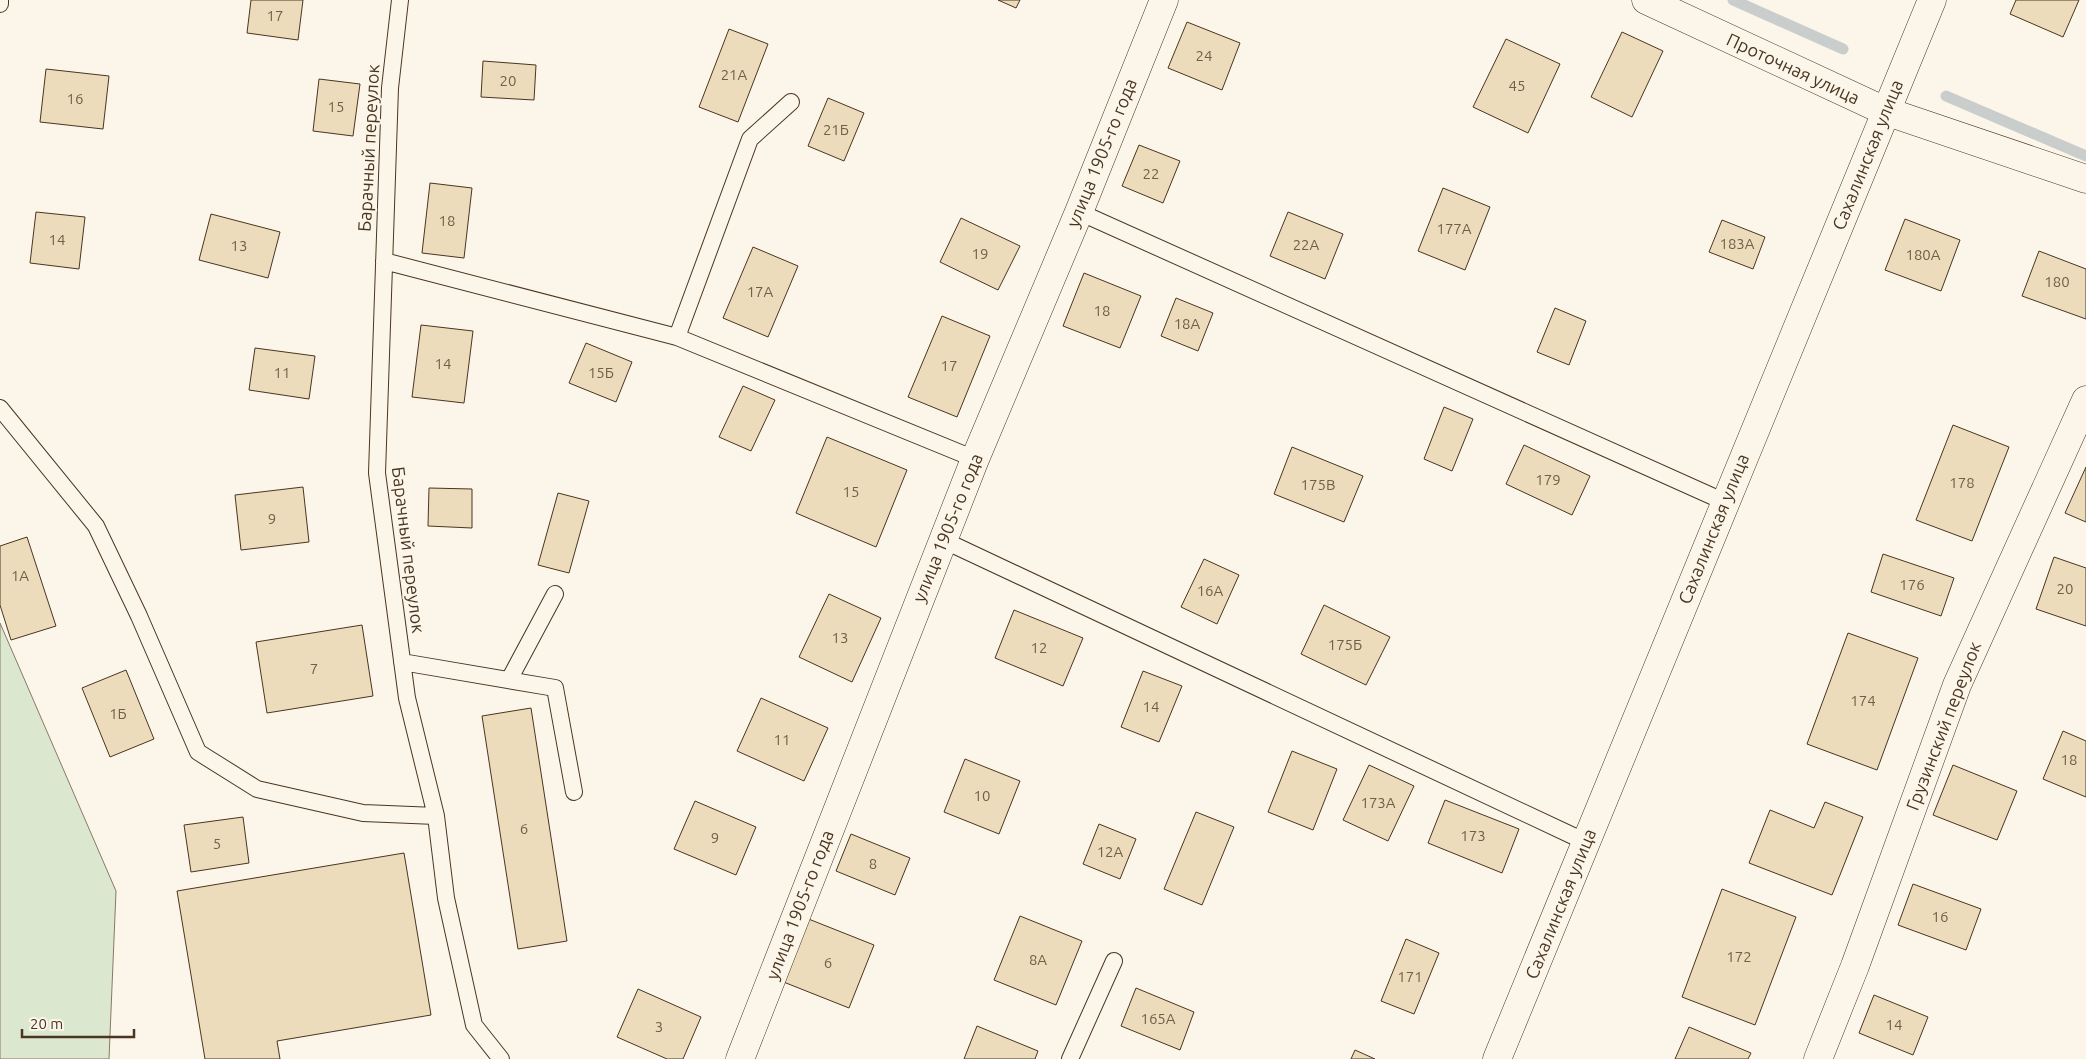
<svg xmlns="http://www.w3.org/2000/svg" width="2086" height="1059" font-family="Ubuntu,sans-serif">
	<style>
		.green { fill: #dce7d0; stroke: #887966 }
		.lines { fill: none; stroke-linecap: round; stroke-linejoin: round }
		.stream { stroke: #c9cecd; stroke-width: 11 }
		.building { fill: #ecdcbc; stroke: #4a3520 }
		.lane-casing { stroke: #4a3520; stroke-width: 18 }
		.street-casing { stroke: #4a3520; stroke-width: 29 }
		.primary-casing { stroke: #4a3520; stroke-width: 29 }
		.lane { stroke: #fbf6e9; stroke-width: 16 }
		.street { stroke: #fbf6e9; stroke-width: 28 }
		.primary { stroke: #fbf6e9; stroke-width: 28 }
		.labels { text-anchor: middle; stroke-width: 4; stroke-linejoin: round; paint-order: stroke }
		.number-label { font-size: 15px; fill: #725f47 }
		.street-label { font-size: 18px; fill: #4a3520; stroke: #fbf6e9 }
	</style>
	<rect width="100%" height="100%" fill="#fbf6e9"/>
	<path class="green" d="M0 623 116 891 109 1059H0Z"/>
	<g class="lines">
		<path class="stream" d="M1733 0 1843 49
			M1946 96 2086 156"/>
	</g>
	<path class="building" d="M251 0H303L298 40 247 33Z
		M998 0H1020L1016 8Z
		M2016 0H2079L2063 37 2010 14Z
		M1187 22 1240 43 1222 90 1168 68Z
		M729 29 768 44 738 122 699 107Z
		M1622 32 1663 51 1632 117 1591 97Z
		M1506 39 1560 64 1528 133 1473 107Z
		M483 61 536 65 534 100 481 97Z
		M46 69 109 76 103 129 40 122Z
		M319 79 360 84 353 136 313 131Z
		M828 98 864 113 844 161 808 146Z
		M1139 145 1180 161 1163 203 1122 186Z
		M430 183 472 188 464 258 422 253Z
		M1443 188 1490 207 1465 270 1418 251Z
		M36 212 85 217 79 269 30 263Z
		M1288 212 1343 234 1325 279 1270 256Z
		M211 214 280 232 268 278 199 260Z
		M961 218 1020 246 998 290 940 262Z
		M1905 219 1960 240 1941 291 1885 270Z
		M1722 220 1765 237 1753 269 1709 252Z
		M753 247 798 266 768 337 723 318Z
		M2039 251 2086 269V319L2022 296Z
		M1084 273 1141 296 1120 348 1063 326Z
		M1176 298 1213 313 1198 351 1161 336Z
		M1555 308 1586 321 1569 365 1537 352Z
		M942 316 990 336 957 417 908 397Z
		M421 325 473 331 464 403 412 397Z
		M586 343 632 362 616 402 569 383Z
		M255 348 315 356 309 399 249 390Z
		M743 386 775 400 751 451 719 437Z
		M1444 407 1473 419 1452 471 1424 459Z
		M1953 425 2009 447 1972 541 1916 520Z
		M827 437 907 470 876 547 796 513Z
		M1524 445 1590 476 1572 515 1506 484Z
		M1292 447 1363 476 1344 522 1274 494Z
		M2086 467V522L2065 513Z
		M303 487 309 542 241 550 235 495Z
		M429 488 472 489V528L428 526Z
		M558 493 589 501 569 573 538 565Z
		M27 537 56 626 11 640 0 605V546Z
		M1883 554 1954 578 1941 616 1871 592Z
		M2054 557 2086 568V626L2036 609Z
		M1204 559 1239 575 1217 624 1181 607Z
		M829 594 881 618 852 682 799 657Z
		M1324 605 1390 637 1366 685 1301 654Z
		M1014 610 1083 638 1063 686 995 658Z
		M362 625 373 696 267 713 256 642Z
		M1848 633 1918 658 1877 770 1807 744Z
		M126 670 154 739 110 757 82 688Z
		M1143 671 1182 686 1159 742 1121 727Z
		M761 698 828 728 804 781 737 751Z
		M531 708 567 941 518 949 482 716Z
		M2063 731 2086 741V797L2043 779Z
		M1292 751 1337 769 1313 830 1268 812Z
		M965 759 1020 781 999 834 944 812Z
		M1369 765 1414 786 1388 841 1343 820Z
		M1953 765 2017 791 1997 840 1933 815Z
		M1445 800 1519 829 1502 873 1428 843Z
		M695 801 756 827 736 875 674 849Z
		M1825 802 1863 817 1832 895 1749 863 1770 810 1814 828Z
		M1196 812 1234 827 1202 905 1164 889Z
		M243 817 249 863 191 872 184 825Z
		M1099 824 1136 839 1120 879 1083 864Z
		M851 834 910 858 895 895 836 871Z
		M404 853 431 1015 277 1041 280 1059H205L177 891Z
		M1913 884 1981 909 1966 950 1898 925Z
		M1722 889 1796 917 1755 1025 1682 997Z
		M1020 916 1082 941 1056 1005 994 980Z
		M806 918 874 945 849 1008 781 981Z
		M1406 939 1439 953 1414 1014 1381 1001Z
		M1136 988 1194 1012 1180 1050 1121 1026Z
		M638 989 701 1017 683 1059H667L617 1037Z
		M1874 995 1928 1017 1913 1055 1859 1033Z
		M977 1026 1038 1051 1035 1059H964Z
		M1689 1027 1751 1053 1748 1059H1675Z
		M1355 1050 1375 1059H1351Z"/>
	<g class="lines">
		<g class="lane-casing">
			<path id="lane" d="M400 0 390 88 377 473 407 698 436 816 446 898 474 1025 501 1059
				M0 4V0
				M1079 212 1725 502
				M384 261 677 337 975 459
				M677 337 750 139 791 102
				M0 408 96 526 139 616 198 752 257 789 363 813 436 816
				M943 540 1586 842
				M402 662 555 688 574 792
				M509 680 555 594
				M1070 1059 1114 961"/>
		</g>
		<g class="street-casing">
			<path id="street" d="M1646 0 1885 111 2086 179
				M740 1059 975 459 1079 212 1164 0
				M1818 1059 1855 966 1957 685 2086 400"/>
		</g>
		<g class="primary-casing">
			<path id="primary" d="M1497 1059 1932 0"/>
		</g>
		<use href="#lane" class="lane"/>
		<use href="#street" class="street"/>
		<use href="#primary" class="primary"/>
	</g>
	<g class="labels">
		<g class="number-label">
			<text x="275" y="21">17</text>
			<text x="1204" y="61">24</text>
			<text x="734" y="80">21А</text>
			<text x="508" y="86">20</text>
			<text x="1517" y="91">45</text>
			<text x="75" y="104">16</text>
			<text x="336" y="112">15</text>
			<text x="836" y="135">21Б</text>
			<text x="1151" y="179">22</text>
			<text x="447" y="226">18</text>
			<text x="1454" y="234">177А</text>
			<text x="57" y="245">14</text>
			<text x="1737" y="249">183А</text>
			<text x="1306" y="250">22А</text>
			<text x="239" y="251">13</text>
			<text x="980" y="259">19</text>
			<text x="1923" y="260">180А</text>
			<text x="2057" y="287">180</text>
			<text x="760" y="297">17А</text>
			<text x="1102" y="316">18</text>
			<text x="1187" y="329">18А</text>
			<text x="443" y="369">14</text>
			<text x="949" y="371">17</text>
			<text x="282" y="378">11</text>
			<text x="601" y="378">15Б</text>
			<text x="1548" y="485">179</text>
			<text x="1962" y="488">178</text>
			<text x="1318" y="490">175В</text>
			<text x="851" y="497">15</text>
			<text x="272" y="524">9</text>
			<text x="20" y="581">1А</text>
			<text x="1912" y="590">176</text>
			<text x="2065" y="594">20</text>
			<text x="1210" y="596">16А</text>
			<text x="840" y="643">13</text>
			<text x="1345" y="650">175Б</text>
			<text x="1039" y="653">12</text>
			<text x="314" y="674">7</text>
			<text x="1863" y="706">174</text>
			<text x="1151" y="712">14</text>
			<text x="118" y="719">1Б</text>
			<text x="782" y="745">11</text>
			<text x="2069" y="765">18</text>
			<text x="982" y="801">10</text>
			<text x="1378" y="808">173А</text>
			<text x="524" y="834">6</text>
			<text x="1473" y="841">173</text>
			<text x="715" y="843">9</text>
			<text x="217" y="849">5</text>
			<text x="1110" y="857">12А</text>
			<text x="873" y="869">8</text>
			<text x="1940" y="922">16</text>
			<text x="1739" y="962">172</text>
			<text x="1038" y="965">8А</text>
			<text x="828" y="968">6</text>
			<text x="1410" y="982">171</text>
			<text x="1158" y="1024">165А</text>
			<text x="1894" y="1030">14</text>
			<text x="659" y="1032">3</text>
		</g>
		<g class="street-label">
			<text transform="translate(1793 69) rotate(25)" y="6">Проточная улица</text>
			<text transform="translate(369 148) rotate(-87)" y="6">Барачный переулок</text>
			<text transform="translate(1102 153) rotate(-68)" y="6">улица 1905-го года</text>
			<text transform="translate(1868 155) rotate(-68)" y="6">Сахалинская улица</text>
			<text transform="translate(948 528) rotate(-68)" y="6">улица 1905-го года</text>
			<text transform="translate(1714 529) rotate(-68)" y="6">Сахалинская улица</text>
			<text transform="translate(408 550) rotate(83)" y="6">Барачный переулок</text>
			<text transform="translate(1944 726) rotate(-69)" y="6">Грузинский переулок</text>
			<text transform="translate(1561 904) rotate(-68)" y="6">Сахалинская улица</text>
			<text transform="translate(800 905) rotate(-69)" y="6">улица 1905-го года</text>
		</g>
	</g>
	<path d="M22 1029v8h112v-8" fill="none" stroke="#4a3520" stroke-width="2.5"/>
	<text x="30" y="1029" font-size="15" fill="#4a3520" stroke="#fbf6e9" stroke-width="4" paint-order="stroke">20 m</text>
</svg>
